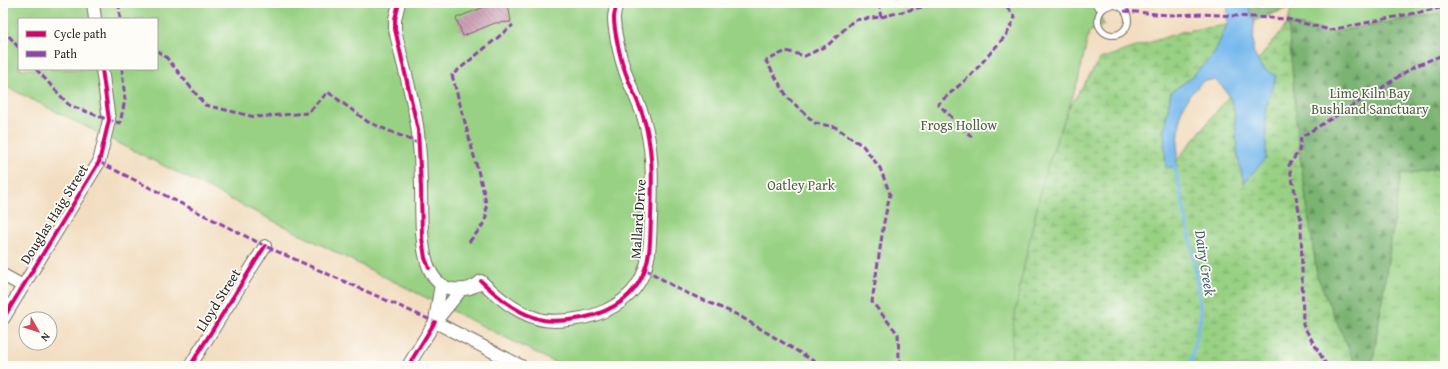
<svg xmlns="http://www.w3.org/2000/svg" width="1448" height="369" font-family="'Gentium Book Plus',serif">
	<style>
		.grass { fill: url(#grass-tufts); stroke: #627e58 }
		.forest { fill: url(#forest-firs); stroke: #526f4e }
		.wetland { fill: url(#wetland-marsh); stroke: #627e58 }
		.green { fill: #99d184; stroke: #627e58; fill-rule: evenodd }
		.water { fill: #78b9ed; stroke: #52728c }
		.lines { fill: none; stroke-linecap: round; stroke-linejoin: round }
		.stream { stroke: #78b9ed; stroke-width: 3.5 }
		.building { fill: url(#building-back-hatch) }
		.lane-casing { stroke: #71695f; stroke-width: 8 }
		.street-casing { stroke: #71695f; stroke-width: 14 }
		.lane { stroke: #fff; stroke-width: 6 }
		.street { stroke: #fff; stroke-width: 12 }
		.quiet { stroke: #8e44ad; stroke-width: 3; stroke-dasharray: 6 3; stroke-linecap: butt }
		.cycleway-casing { stroke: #fdfcf7; stroke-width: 6 }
		.cycleway { stroke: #d6006c; stroke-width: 4 }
		.labels { text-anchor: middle; stroke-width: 3.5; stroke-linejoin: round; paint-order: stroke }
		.park-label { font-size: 14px; fill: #4c5d46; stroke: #fdfcf7 }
		.street-label { font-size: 14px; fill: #2b2b2b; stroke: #fdfcf7 }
		.water-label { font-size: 15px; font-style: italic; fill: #465d6f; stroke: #fdfcf7 }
	</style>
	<defs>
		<pattern id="grass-tufts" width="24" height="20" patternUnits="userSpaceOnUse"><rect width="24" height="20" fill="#99d184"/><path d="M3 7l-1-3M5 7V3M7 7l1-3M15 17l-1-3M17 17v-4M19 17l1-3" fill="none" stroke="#7daa6c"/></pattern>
		<pattern id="forest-firs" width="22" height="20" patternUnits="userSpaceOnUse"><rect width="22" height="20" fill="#7ab372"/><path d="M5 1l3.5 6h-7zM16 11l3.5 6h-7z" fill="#64925e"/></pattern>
		<pattern id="wetland-marsh" width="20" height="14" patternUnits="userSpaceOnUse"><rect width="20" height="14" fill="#99d184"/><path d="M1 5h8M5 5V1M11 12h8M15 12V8" fill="none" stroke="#7daa6c"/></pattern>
		<pattern id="building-back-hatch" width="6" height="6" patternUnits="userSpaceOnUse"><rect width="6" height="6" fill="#ca9db3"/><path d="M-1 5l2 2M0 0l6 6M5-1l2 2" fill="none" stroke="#a48092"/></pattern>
	</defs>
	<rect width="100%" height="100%" fill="#fdfcf7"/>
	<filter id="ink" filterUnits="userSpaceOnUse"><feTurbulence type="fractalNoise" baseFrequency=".025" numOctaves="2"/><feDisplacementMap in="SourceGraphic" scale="8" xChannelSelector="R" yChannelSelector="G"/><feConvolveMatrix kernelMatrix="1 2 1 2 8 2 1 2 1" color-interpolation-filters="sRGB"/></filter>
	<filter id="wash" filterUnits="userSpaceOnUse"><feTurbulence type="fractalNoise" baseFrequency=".012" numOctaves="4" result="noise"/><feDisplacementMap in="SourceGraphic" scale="16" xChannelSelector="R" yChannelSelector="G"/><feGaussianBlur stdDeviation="0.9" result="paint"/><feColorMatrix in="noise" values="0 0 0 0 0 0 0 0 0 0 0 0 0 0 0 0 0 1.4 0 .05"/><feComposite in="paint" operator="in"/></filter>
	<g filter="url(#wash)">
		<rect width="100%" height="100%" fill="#f2ddc0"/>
		<path class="grass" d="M1445 168V366H1372L1401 174Z"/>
		<path class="forest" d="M1247 3H1298L1291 7 1254 21Z
			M1445 12V168L1401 174 1372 366H1356L1317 276 1299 151 1288 23 1332 32Z"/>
		<path class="wetland" d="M1288 23 1299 151 1317 276 1356 366H1001L1028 172 1100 59 1184 31 1227 25 1214 54 1191 78 1171 92 1164 130 1167 168 1174 164Z"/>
		<path class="green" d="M3 3H1095L1104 25 1089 32 1078 81 1044 176 1023 270 1013 325 1011 366H562L3 85ZM19 19H157V69H19Z
			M1298 3H1445V12L1332 32 1288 23 1291 7Z"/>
		<path class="water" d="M1228 3H1247L1254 21 1253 52 1262 68 1276 76 1266 107V158L1244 183C1242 174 1239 165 1238 156 1233 127 1242 101 1215 80L1203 81 1189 96 1181 111 1176 166 1166 168 1164 130 1171 92 1191 78 1214 54 1227 25Z"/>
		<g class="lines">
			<path class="stream" d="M1174 163 1192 247 1201 314 1190 366"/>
		</g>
		<g id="blocks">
			<path class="building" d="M501 3H508L511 22 495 23 463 36 456 18 492 4Z"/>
		</g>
	</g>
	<g filter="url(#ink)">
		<use href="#blocks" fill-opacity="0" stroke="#71695f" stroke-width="1"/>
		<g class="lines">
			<g class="lane-casing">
				<path id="lane" d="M1094 3 1102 10
					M1098 20a15 15 0 1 1 30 0a15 15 0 1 1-30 0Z"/>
			</g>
			<g class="street-casing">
				<path id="street" d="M93 3 95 19
					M399 3 395 19V29C402 64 414 98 418 133 420 151 421 169 421 187 422 214 416 285 453 289 465 290 473 289 481 281 498 297 514 311 536 318 546 322 558 321 569 320 601 317 634 302 645 269 651 253 650 235 651 218 652 184 654 149 643 116 638 100 629 85 624 68 620 57 614 30 614 18 614 13 616 8 617 3
					M3 275 23 286
					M3 319 99 162 109 120 102 69
					M435 321 441 284
					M435 322 521 366
					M190 366 265 246
					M408 366 435 322 461 290"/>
			</g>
			<use href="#lane" class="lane"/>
			<use href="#street" class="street"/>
			<path class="quiet" d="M119 3 120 19
				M878 3 881 17
				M1124 11 1169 15 1202 14 1287 19 1330 30 1445 7
				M3 29 19 48
				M157 51 166 57 205 105 255 117 308 113 328 92 368 122 420 144
				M36 69 69 105 109 120 120 123 125 100 122 69
				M972 137 938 104 971 75 1007 34 1015 17 1004 4 972 3
				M99 162 265 246 435 322
				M469 242C487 221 489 220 484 193L452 75 513 25
				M645 269 680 290 738 315 815 362 831 366
				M902 366 899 357 898 334 872 302 884 222 890 194 880 168 863 146 835 127 815 123 788 98 766 61 786 51 805 56 828 45 854 20 881 17 934 4 968 3
				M1327 366 1303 325 1301 220 1289 165 1299 151 1301 137 1380 89 1413 67 1445 54"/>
			<g class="cycleway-casing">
				<path id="cycleway" d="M399 3 395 19V29L418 130 421 187 422 238 425 258 429 268
					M481 281C498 297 514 311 536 318 546 322 558 321 569 320 601 317 634 302 645 269 651 253 650 235 651 218 652 184 654 149 643 116 638 100 629 85 624 68 620 57 614 30 614 18 614 13 616 8 617 3
					M3 319 99 162 109 120 102 69
					M190 366 265 246
					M408 366 435 322"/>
			</g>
			<use href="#cycleway" class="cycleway"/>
		</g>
	</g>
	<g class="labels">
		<g class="park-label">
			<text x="1370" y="98">Lime Kiln Bay<tspan x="1370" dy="16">Bushland Sanctuary</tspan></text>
			<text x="959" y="130">Frogs Hollow</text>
			<text x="801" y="190">Oatley Park</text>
		</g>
		<g class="street-label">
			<text transform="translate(54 214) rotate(-58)" y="5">Douglas Haig Street</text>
			<text transform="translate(638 219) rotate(-86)" y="5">Mallard Drive</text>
			<text transform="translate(218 300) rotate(-58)" y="5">Lloyd Street</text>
		</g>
		<g class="water-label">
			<text transform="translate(1205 263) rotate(81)" y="5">Dairy Creek</text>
		</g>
	</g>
	<rect width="1448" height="369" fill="none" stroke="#fdfcf7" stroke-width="16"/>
	<rect x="18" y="18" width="140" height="52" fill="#fdfcf7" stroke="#a9a8a5"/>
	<rect x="26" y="31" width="20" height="6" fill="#d6006c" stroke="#a9a8a5"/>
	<text x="54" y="38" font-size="12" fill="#2b2b2b">Cycle path</text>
	<rect x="26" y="51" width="20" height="6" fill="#8e44ad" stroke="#a9a8a5"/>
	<text x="54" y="58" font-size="12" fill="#2b2b2b">Path</text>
	<g transform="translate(38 331) rotate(129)"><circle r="19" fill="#fdfcf7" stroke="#a9a8a5"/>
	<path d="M0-3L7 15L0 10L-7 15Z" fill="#d1495b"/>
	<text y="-6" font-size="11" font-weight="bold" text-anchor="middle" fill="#2b2b2b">N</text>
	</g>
</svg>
